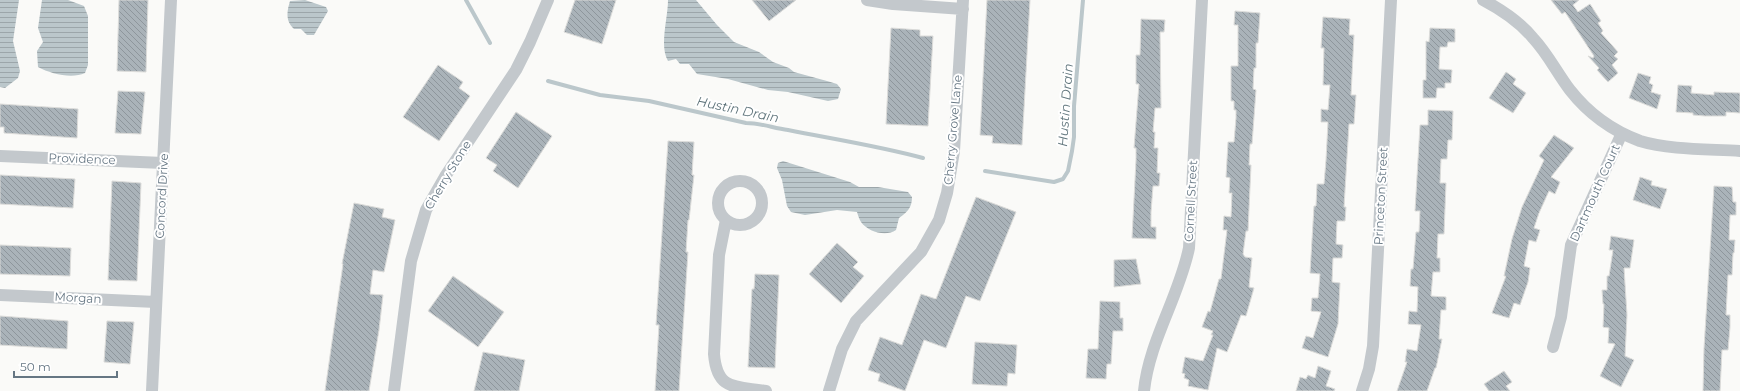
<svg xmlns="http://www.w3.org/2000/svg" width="1740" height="391" font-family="Montserrat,sans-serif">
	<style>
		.water { fill: url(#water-rules) }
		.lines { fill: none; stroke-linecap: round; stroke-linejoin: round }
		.stream { stroke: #bbc7cb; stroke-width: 4 }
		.building { fill: url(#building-back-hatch); stroke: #dcdcda }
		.minor { stroke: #c3c8cc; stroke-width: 12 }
		.labels { text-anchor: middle; stroke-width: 4; stroke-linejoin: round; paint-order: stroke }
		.street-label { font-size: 12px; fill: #657683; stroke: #fff }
		.water-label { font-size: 13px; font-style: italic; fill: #60757c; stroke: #fff }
	</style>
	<defs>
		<pattern id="water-rules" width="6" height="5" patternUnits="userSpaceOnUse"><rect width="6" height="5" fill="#bbc7cb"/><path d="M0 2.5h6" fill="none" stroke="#9ca6aa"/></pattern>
		<pattern id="building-back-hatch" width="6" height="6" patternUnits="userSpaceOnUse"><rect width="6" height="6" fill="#aab3b9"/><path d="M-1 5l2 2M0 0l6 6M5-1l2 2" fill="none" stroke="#8e969c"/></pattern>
	</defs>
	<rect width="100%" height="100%" fill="#fafaf8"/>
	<path class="water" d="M0 0H19L13 41 20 71 18 78 5 88 0 87Z
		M42 0H68L84 6 88 16V65L85 73C72 79 51 74 38 67L37 51 43 42 38 28Z
		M305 0 326 7 328 11 314 35H307L301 29H294C285 21 287 11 290 1Z
		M668 0H696L717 25 734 42 759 52 773 62 789 68 794 72 827 81 837 84 841 89 838 99 828 101 788 92 768 90 728 79 697 74 689 64H680L676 59 668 61C659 46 668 18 668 0Z
		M783 161 850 182 859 187H878L908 192 912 197C912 207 908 212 899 218L896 230C886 237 868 232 861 222 859 219 858 215 857 212L837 210 805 215 791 212 787 206 782 180 777 168 778 163Z"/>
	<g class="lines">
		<path class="stream" d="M466 0 490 43
			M548 81 600 95 649 101 746 123C761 123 773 128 788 130 833 139 879 146 923 158
			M985 171 1054 182 1063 179 1068 171 1072 151 1074 137V106L1083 0"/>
	</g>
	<path class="building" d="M119 0H148L146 72 117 71Z
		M575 0H616L602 44 564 32Z
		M752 0H796L769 21Z
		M987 0H1030L1022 145 992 143 993 136 980 135Z
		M1551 0H1579L1573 5 1578 12 1590 4 1601 21 1598 23 1603 31 1601 33 1618 52 1614 56 1618 59 1612 65 1618 73 1608 82 1597 70 1599 68 1588 56 1593 58 1594 56 1565 12 1562 14Z
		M1235 11 1260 13 1258 43H1256V68H1254L1253 89 1256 90 1252 144H1250L1249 165H1251L1248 231H1246L1243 254 1245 257 1252 258 1249 287 1254 288 1246 316 1241 315 1227 352 1217 348 1208 390 1188 386 1189 380 1184 378 1185 374 1182 373 1185 357 1203 361 1213 335H1211L1213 331 1202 327 1208 311 1210 312 1219 279H1221L1227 230H1223L1224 216 1231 217 1232 193H1229L1230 178 1226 177 1228 142H1234L1236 118V110H1234V101H1231V66H1238V25H1234Z
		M1323 17 1350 19 1349 35H1354L1351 95H1356L1354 124H1349L1344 207H1346L1345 221H1337L1336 244 1343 245 1342 258H1333L1332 282 1340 283 1338 324 1328 357 1302 348 1306 336 1313 338 1321 312 1311 311 1312 298H1318L1320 274 1310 273 1314 206H1316L1317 184H1324L1326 160 1328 122H1321V109L1328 110 1330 85H1323L1324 48H1321Z
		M1141 19 1165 20 1164 32H1160L1161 108H1155L1153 132H1155L1154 148H1158L1157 173H1160L1159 186H1153L1151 212V227H1156V239L1132 238 1136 160V148H1134L1139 84H1136V55H1140Z
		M891 28 920 30V36H933L928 126 886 124Z
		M1430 28 1455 29V42H1448L1447 47H1440L1439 69 1452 70 1451 83H1445V88H1437L1436 98H1423V80H1426V41L1429 42Z
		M438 65 463 82 459 88 470 96 439 141 403 117Z
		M1506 72 1516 79 1513 84 1526 93 1513 113 1489 98Z
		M1638 73 1651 77 1649 83 1653 85 1651 92 1661 95 1657 109 1629 98Z
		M1678 85 1692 86 1691 93 1714 95V92L1740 93V113L1726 112V116H1705L1693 115V113L1676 112Z
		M118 91 145 92 141 134 115 133Z
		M0 104 78 109 77 138 4 133V127H0Z
		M1428 110 1453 111 1452 140H1448L1447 159H1441L1440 183H1446L1444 234H1438L1437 258H1440V272H1433L1431 296 1446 297V310H1441L1439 339H1442L1436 368H1435L1427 391H1397L1407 362H1405L1407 349 1417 351 1421 325 1408 324 1409 311 1417 312 1418 287 1410 286 1411 269H1413L1416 232H1419L1420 211H1415L1420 125H1428Z
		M516 112 552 136 518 188 493 171 497 165 486 158Z
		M1554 135 1574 148 1551 177 1560 182 1555 194 1549 191 1539 213 1534 228 1540 230 1536 242 1529 240 1524 266 1530 268 1528 282 1520 305 1514 303 1509 318 1492 313 1506 276H1504L1512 239 1522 207 1544 160 1539 156Z
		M668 141 694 142 692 175H694L689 220H688L686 252H688L679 391H655L659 325H656Z
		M0 175 75 179 73 208 0 204Z
		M1640 177 1652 181 1651 185 1667 189 1660 209 1633 200Z
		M112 181 141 183 137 281 108 280Z
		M1714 186 1732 187 1733 202H1736V215H1730L1729 240H1735L1734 253H1733L1732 275H1728L1726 315H1730V327L1728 350H1722L1720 391H1703L1704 348Z
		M976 197 1016 212 980 301 966 296 946 348 924 340 905 391 878 381 880 374 868 370 880 337 902 345 921 294 936 299Z
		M354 203 384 209 382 217 395 220 384 272 373 270 370 294 383 295 379 330 369 391H325L343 264H342Z
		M1611 236 1634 240 1630 268H1624L1627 315 1625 356 1634 360 1621 387 1600 376 1615 344 1608 343 1609 328 1603 327 1604 304H1603L1602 290H1607V276H1609L1613 250H1609Z
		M837 243 858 262 853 267 864 276 841 303 809 274Z
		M0 245 71 248 70 276 0 274Z
		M1136 259 1141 284 1114 287V260Z
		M755 274 779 275 775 368 748 367 752 289H754Z
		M453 276 504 312 478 347 428 311Z
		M1100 301 1120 302V318H1123V331H1113L1111 364H1107L1106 379 1086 378 1088 349H1098Z
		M0 316 68 321 67 349 0 345Z
		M107 321 134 322 130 364 104 362Z
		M975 342 1017 345 1015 374 1008 373 1007 386 972 384Z
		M483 352 525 360 519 391H474Z
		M1318 366 1331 371 1326 386 1335 389 1334 391H1296L1300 377 1306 379 1308 375 1315 378Z
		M1504 371 1512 382 1506 386 1510 391H1489L1484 384Z"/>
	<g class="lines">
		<path class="minor" d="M867 0 893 4 963 9
			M1483 0C1502 10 1519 21 1533 38 1548 54 1557 73 1570 90 1588 113 1613 131 1640 141 1669 150 1710 149 1740 151
			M0 156 163 163
			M718 203a22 22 0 1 1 44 0a22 22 0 1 1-44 0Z
			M726 220 719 255 714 354C717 391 735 386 766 391
			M0 295 156 302
			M1553 347 1561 317 1571 245 1622 133
			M152 391 171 0
			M394 391 411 261 426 210 446 175 516 70 530 42 548 0
			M829 391 842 349 856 321 921 252 939 220 947 193 954 151 963 0
			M1144 391C1149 341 1179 297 1189 248L1202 0
			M1362 391 1369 369 1373 346 1391 0"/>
	</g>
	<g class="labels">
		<g class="street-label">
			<text transform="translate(953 130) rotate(-85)" y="4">Cherry Grove Lane</text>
			<text transform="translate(82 159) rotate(2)" y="4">Providence</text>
			<text transform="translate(448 175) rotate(-59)" y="4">Cherry Stone</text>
			<text transform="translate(1595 193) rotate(-66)" y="4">Dartmouth Court</text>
			<text transform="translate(162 196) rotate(-87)" y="4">Concord Drive</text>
			<text transform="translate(1381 196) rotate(-87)" y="4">Princeton Street</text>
			<text transform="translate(1191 201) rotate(-87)" y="4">Cornell Street</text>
			<text transform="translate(78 298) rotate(3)" y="4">Morgan</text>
		</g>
		<g class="water-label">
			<text transform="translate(1065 105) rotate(-86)" y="5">Hustin Drain</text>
			<text transform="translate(738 109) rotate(12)" y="5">Hustin Drain</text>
		</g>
	</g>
	<path d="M14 371v6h103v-6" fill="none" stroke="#657683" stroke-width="2"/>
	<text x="20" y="371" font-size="12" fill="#657683" stroke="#ffffff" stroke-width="3" paint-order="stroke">50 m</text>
</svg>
